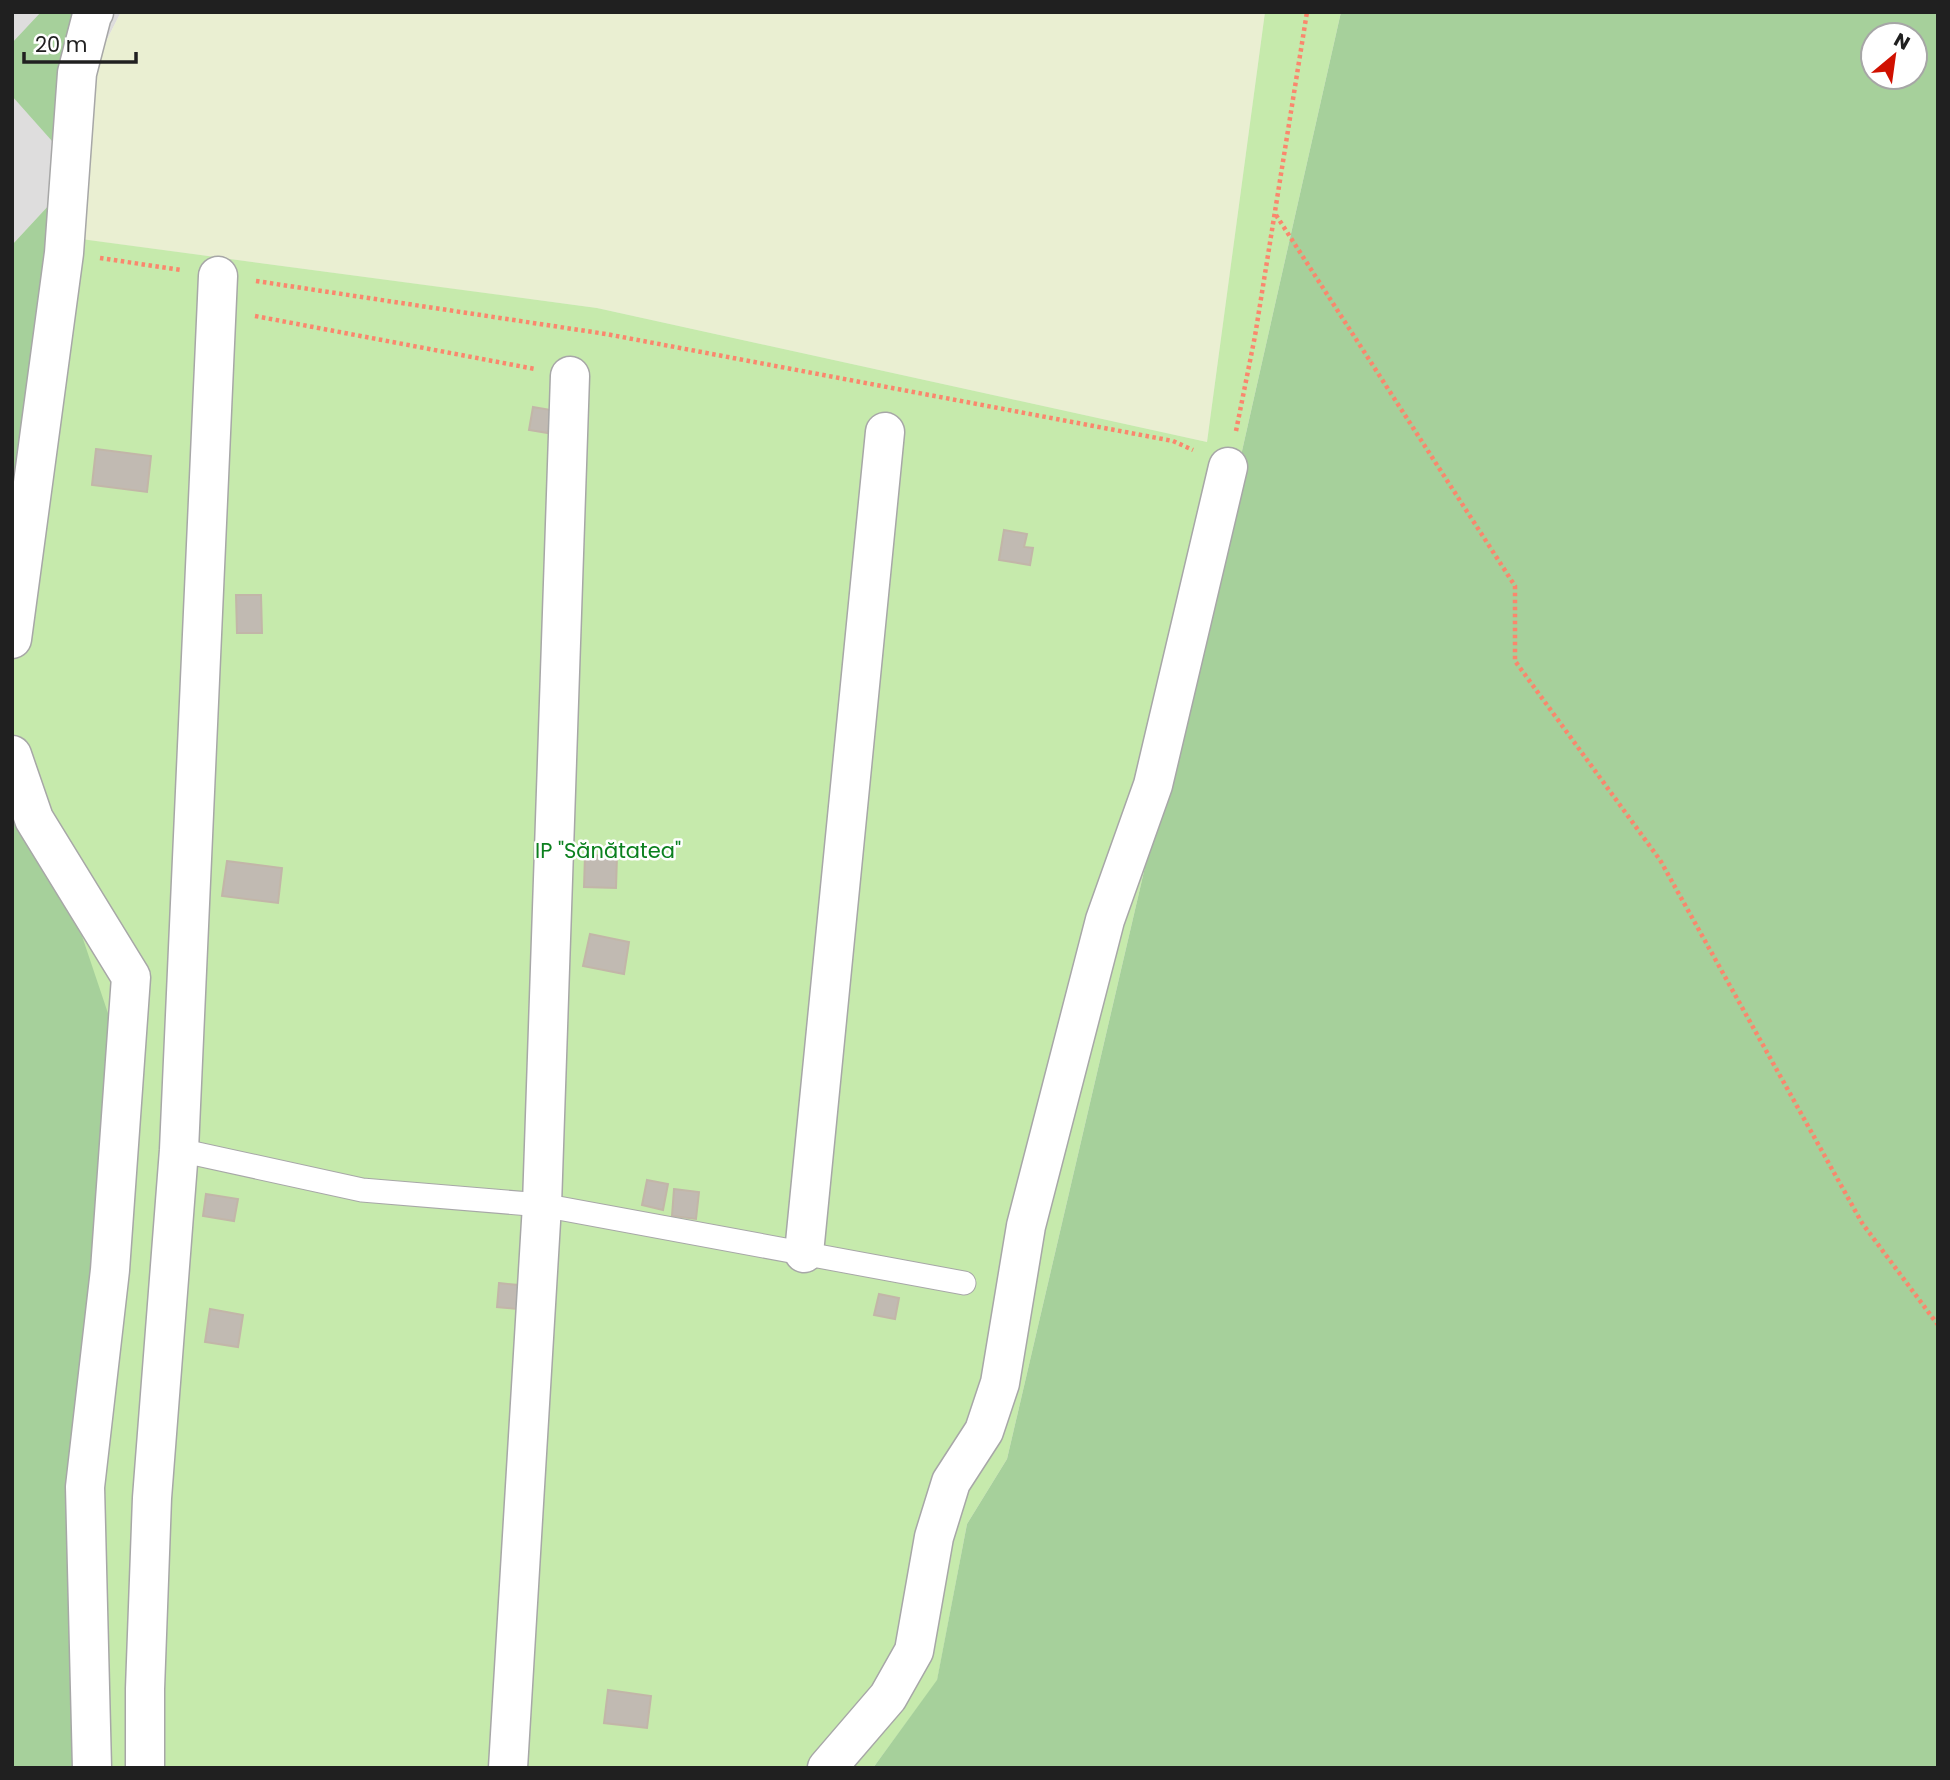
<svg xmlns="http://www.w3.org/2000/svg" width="1950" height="1780" font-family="Poppins,sans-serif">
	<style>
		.residential { fill: #dedddd }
		.farmland { fill: #eaefd2 }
		.grass { fill: #c6eaac }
		.forest { fill: #a6d09b; fill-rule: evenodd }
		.building { fill: #c1bab2; stroke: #c2b6a8; stroke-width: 2 }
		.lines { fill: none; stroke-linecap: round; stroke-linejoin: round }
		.lane-casing { stroke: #a7a7a7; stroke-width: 25 }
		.street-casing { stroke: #a7a7a7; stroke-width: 41 }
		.path { stroke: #fa876d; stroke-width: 4.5; stroke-dasharray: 3.5 3.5; stroke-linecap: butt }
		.lane { stroke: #fff; stroke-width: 23 }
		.street { stroke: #fff; stroke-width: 38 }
		.labels { text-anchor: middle; stroke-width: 5; stroke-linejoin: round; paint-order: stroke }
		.park-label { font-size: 21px; fill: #0b801e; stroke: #fff }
	</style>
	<rect width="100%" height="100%" fill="#f0eee6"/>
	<path class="residential" d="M12 12H121L94 65 50 204 12 245Z"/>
	<path class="farmland" d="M121 12H1265L1207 442 597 308 80 239 94 65Z"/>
	<path class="grass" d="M1265 12H1341L1242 451 1007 1459 967 1524 937 1681 873 1768H75L15 820 12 812V520L50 204 81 239 597 308 1207 442Z"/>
	<path class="forest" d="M41 12H81L64 62 52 141 12 96V43Z
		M1341 12H1938V1768H873L937 1680 967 1524 1007 1459 1242 451ZM1873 35H1915V77H1873Z
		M50 204 12 520V245Z
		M12 812 15 820 82 936 119 1046 75 1768H12Z"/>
	<path class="building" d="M533 407 551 410 548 433 529 430Z
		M96 449 151 456 147 492 92 485Z
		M1004 530 1027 534 1024 547 1033 548 1030 565 999 560Z
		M236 595H261L262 633H237Z
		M585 855 617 856 616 888 584 887Z
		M227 861 282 868 278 903 222 896Z
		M590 934 629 942 624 974 583 966Z
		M647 1180 668 1184 663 1210 642 1205Z
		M674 1189 699 1192 696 1219 672 1216Z
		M206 1194 238 1199 234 1221 203 1216Z
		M499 1283 518 1285 517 1309 497 1307Z
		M879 1294 899 1298 895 1319 874 1315Z
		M210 1309 243 1315 238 1347 205 1342Z
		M608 1690 651 1696 647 1728 604 1723Z"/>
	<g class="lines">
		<g class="lane-casing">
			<path id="lane" d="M179 1150 362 1190 542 1205 964 1283"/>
		</g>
		<g class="street-casing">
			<path id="street" d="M12 639 64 253 77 73 92 15 94 12
				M12 755 34 819 131 977 110 1270 85 1487 92 1768
				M804 1253 885 432
				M145 1768V1689L152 1498 179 1150 218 276
				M508 1768 542 1205 570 376
				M827 1768 888 1697 914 1651 934 1537 951 1482 984 1431 1000 1383 1026 1226 1105 920 1153 785 1228 467"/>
		</g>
		<path class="path" d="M1276 215 1515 586V661L1660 860 1862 1223 1938 1325
			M100 258 181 270
			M256 281 606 334 1173 441 1193 450
			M255 316 535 369
			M1236 431 1255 336 1307 12"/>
		<use href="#lane" class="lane"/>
		<use href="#street" class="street"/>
	</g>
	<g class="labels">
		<g class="park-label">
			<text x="608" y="858">IP "Sănătatea"</text>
		</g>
	</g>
	<rect width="1950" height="1780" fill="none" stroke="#202020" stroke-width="28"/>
	<g transform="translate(1894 56) rotate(29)"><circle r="33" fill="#ffffff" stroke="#a6a6a6" stroke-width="2"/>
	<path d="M0-5L12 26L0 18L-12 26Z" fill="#d01000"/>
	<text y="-10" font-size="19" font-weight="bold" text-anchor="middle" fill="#202020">N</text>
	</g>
	<path d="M24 52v10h112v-10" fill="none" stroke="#202020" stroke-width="3.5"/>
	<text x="35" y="52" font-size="21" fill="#202020" stroke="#ffffff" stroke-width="5" paint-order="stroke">20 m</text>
</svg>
